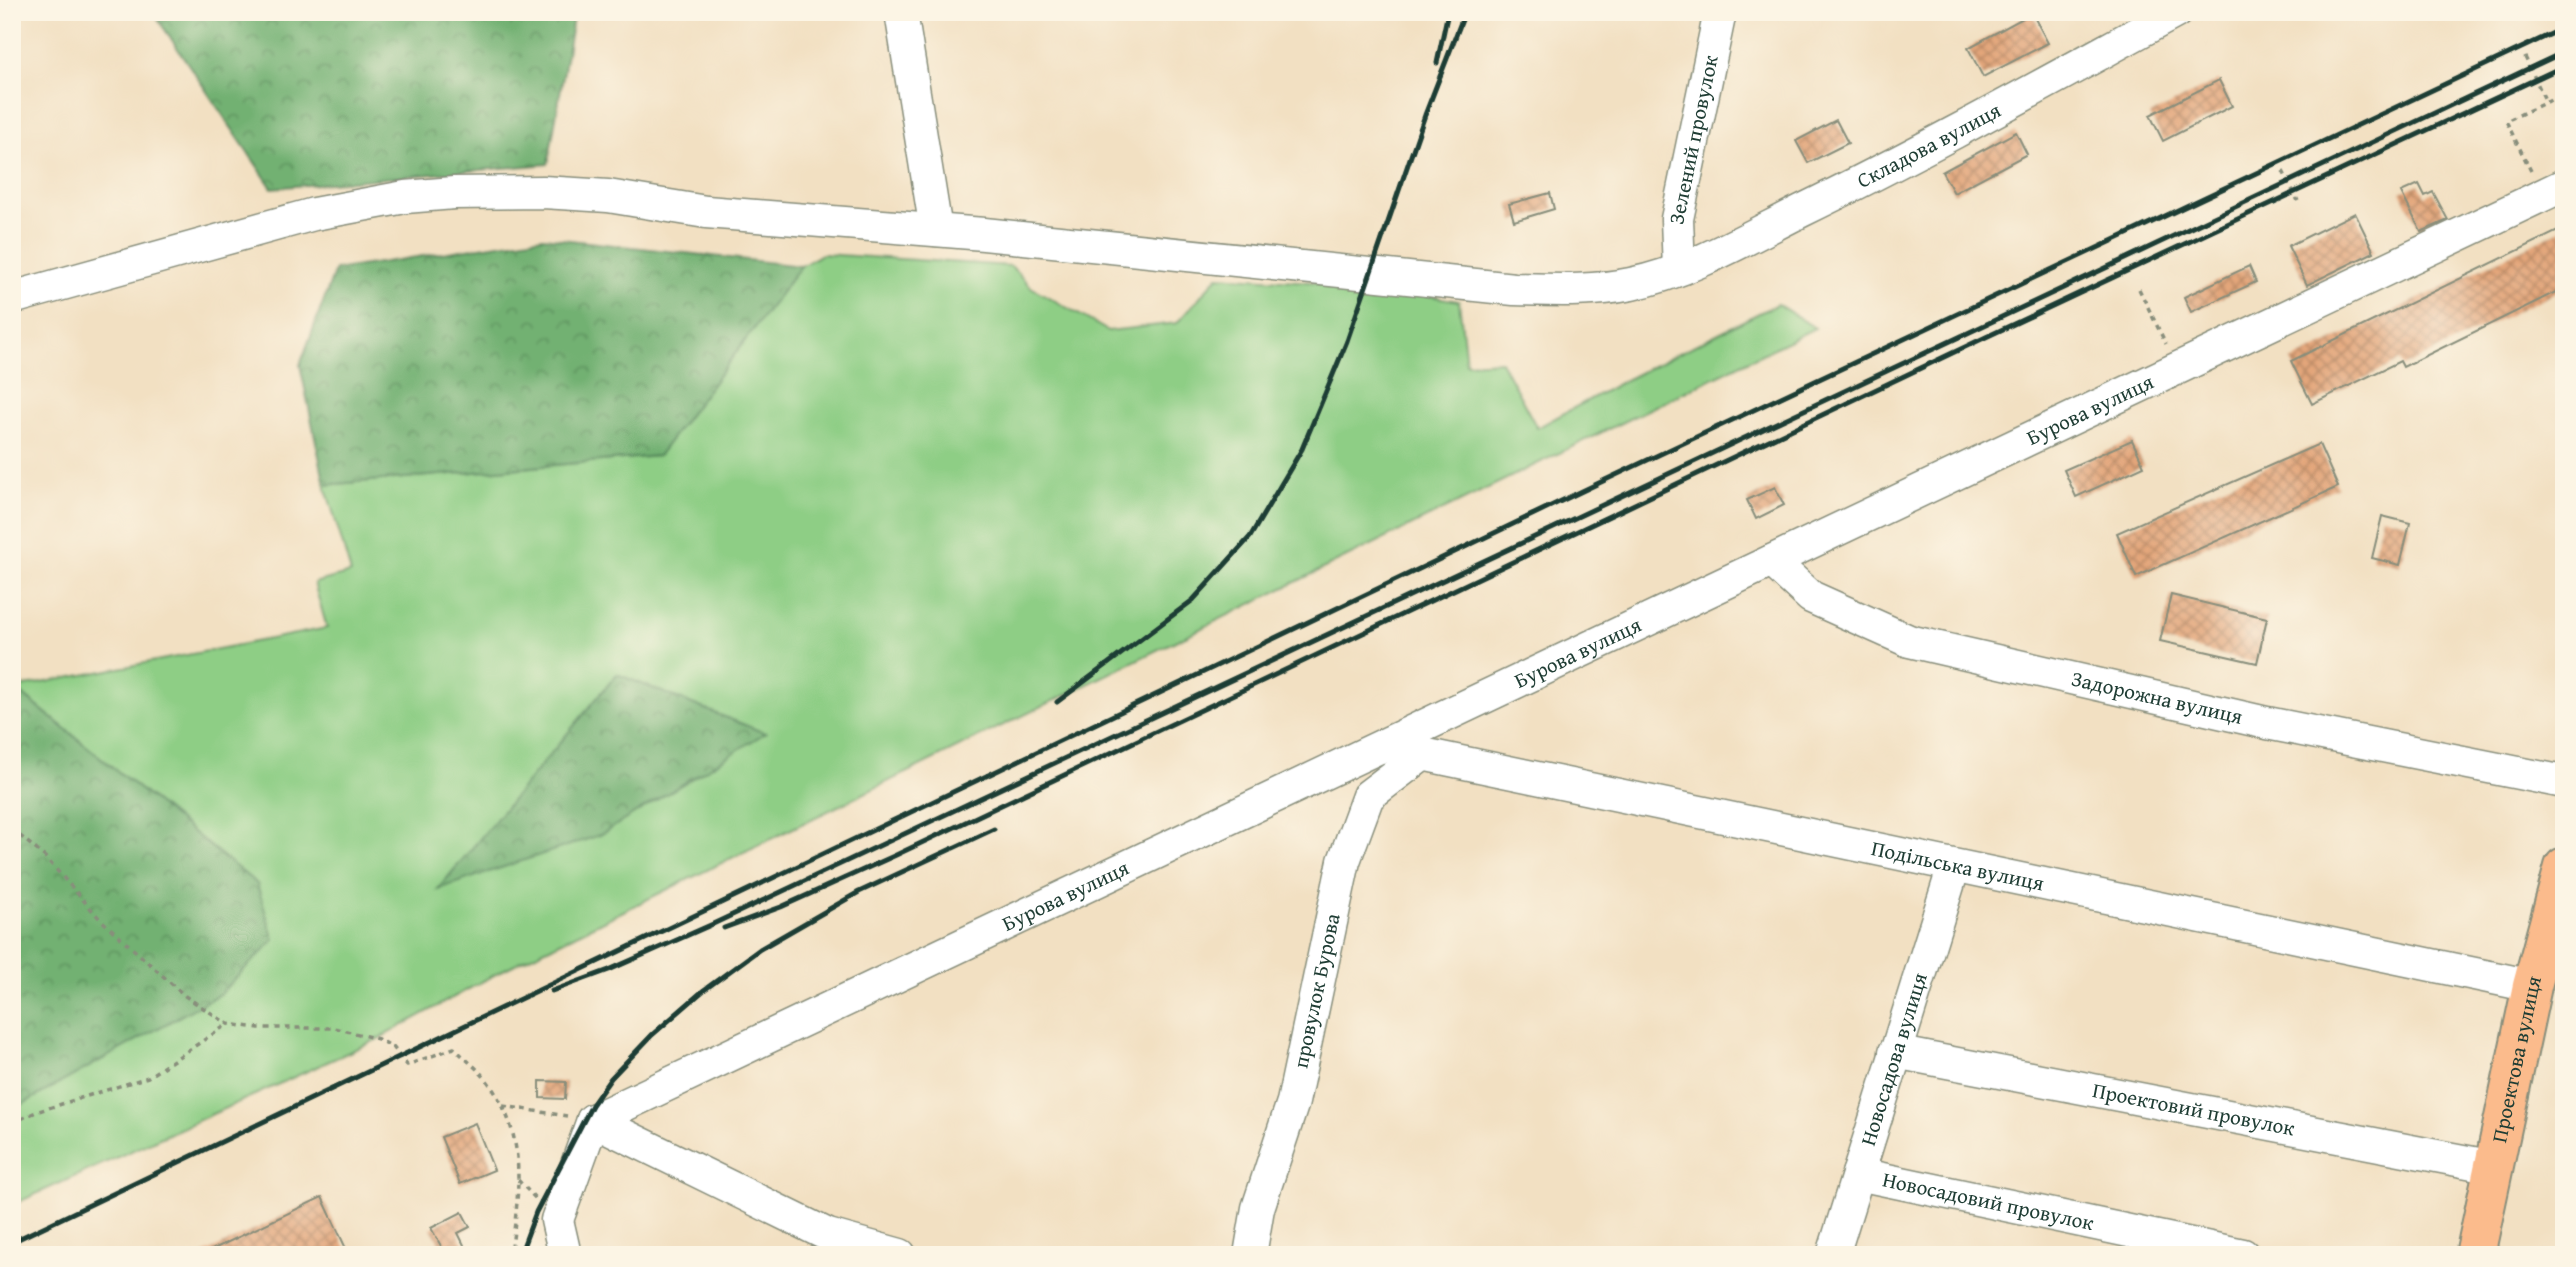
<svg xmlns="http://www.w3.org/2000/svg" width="2576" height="1267" font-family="'Gentium Book Plus',serif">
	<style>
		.grass { fill: #8ece85; stroke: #56865c; stroke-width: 2 }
		.forest { fill: url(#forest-crowns); stroke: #487753; stroke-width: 2 }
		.building { fill: url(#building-cross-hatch) }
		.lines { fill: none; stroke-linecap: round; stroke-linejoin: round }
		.minor-casing { stroke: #888e7b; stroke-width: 35 }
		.major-casing { stroke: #888e7b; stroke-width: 42 }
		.path { stroke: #888e7b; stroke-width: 3.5; stroke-dasharray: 5 5; stroke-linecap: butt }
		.minor { stroke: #fff; stroke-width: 32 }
		.major { stroke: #fbbb8c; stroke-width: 38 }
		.rail { stroke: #1f3d34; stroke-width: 5 }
		.labels { text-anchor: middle; stroke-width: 6; stroke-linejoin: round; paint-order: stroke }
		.street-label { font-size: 21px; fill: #1f3d34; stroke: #fcf5e5 }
	</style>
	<defs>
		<pattern id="forest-crowns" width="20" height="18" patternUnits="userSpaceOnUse" patternTransform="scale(1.75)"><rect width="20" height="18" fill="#72b172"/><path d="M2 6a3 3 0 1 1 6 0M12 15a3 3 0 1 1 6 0" fill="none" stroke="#5d915e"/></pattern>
		<pattern id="building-cross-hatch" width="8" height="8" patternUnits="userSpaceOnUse" patternTransform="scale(1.75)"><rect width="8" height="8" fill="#e3a67a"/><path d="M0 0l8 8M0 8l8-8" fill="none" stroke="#b78865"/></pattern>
	</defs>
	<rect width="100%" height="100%" fill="#fcf5e5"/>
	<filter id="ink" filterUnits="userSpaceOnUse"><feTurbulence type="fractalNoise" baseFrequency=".0143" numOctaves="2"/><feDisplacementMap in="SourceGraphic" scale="14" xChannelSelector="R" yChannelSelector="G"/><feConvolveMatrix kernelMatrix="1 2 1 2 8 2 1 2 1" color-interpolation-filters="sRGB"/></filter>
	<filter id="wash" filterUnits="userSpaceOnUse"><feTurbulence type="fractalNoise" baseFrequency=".00686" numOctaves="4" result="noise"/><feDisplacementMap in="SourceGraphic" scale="28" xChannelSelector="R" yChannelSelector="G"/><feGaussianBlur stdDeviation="1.57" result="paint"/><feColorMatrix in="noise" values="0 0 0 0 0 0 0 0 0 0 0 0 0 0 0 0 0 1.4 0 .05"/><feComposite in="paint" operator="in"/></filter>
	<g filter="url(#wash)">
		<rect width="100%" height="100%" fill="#f2e0c2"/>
		<path class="grass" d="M822 254 1011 266 1031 287 1108 331 1177 323 1218 276 1374 286 1459 301 1466 363 1501 361 1537 428 1631 377 1777 304 1815 328 503 970 378 1039 12 1205V1110L221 993 257 884 15 688 327 628 314 583 351 573 325 485 658 456 801 266Z"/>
		<path class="forest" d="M153 12H574L548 164 272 188Z
			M543 237 801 266 658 456 325 485 300 365 335 270Z
			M617 674 765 733 600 835 438 889Z
			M12 686 257 884 274 940 221 993 12 1110Z"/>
		<g id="blocks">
			<path class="building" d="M2032 13 2048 43 1983 77 1968 48Z
				M2219 80 2232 106 2163 141 2150 115Z
				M1836 120 1848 143 1808 163 1796 141Z
				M2016 132 2027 154 1954 193 1942 172Z
				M2419 184 2425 196 2433 192 2448 220 2421 232 2401 192Z
				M1550 193 1554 209 1514 221 1509 204Z
				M2355 213 2374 252 2307 285 2288 246Z
				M2564 228V288L2403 367 2400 361 2312 404 2291 361Z
				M2249 266 2256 282 2191 312 2184 297Z
				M2132 440 2144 466 2076 497 2064 470Z
				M2319 444 2338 487 2136 577 2117 533Z
				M1775 487 1784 505 1756 519 1747 500Z
				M2382 516 2410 523 2400 565 2372 558Z
				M2171 595 2267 618 2257 663 2160 641Z
				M540 1081 566 1082 565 1099 540 1098Z
				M475 1123 494 1170 460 1184 441 1137Z
				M322 1197 349 1255H201Z
				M462 1212 470 1227 458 1233 465 1247 451 1255H446L431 1228Z"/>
		</g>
	</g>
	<g filter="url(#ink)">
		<use href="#blocks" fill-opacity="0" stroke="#888e7b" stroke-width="2"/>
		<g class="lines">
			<g class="minor-casing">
				<g id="minor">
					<path d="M901 12 936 230"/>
					<path id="s1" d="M1679 269 1677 219 1720 12"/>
					<path id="s2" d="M12 298 314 214 405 197 454 193 543 192 608 196 706 212 984 234 1514 289C1554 290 1592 292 1631 284 1690 272 1747 238 1801 211 1928 149 2051 80 2176 12"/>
					<path id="s3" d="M1772 561 1811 597 1909 641 2267 723 2564 782"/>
					<path id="s4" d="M1384 746 2532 986"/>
					<path id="s5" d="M1895 1052 2494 1167"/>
					<path id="s6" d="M593 1120 2564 185"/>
					<path d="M593 1120 828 1235 900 1255"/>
					<path id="s7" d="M1858 1174 2243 1255"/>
					<path d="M565 1255 557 1220 593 1120"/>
					<path id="s8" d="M1250 1255 1258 1208 1293 1102 1344 861 1368 796 1423 754"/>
					<path id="s9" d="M1833 1255 1954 866"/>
				</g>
			</g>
			<g class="major-casing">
				<g id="major">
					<path id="s10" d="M2475 1255 2532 986 2564 867"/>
				</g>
			</g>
			<path class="path" d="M2525 57 2546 102
				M2283 171 2298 201
				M2531 171 2506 121 2564 94
				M2139 289 2166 344
				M12 829 45 857 100 919 185 996 228 1024 259 1028H335L378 1039 393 1047 407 1065 454 1048C464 1058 476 1067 485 1078 529 1135 519 1189 511 1255
				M503 1106 567 1116
				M12 1123 36 1112 148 1077 228 1024
				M518 1180 536 1199"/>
			<use href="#minor" class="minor"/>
			<use href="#major" class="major"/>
			<path class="rail" d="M1437 63 1448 12
				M1057 702 1193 600 1250 537 1302 449 1347 341 1425 115 1465 12
				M724 928 781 907 896 855 1986 337 2564 66
				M552 991 609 970 713 924 2564 52
				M12 1242C861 832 1711 428 2564 28
				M520 1255 536 1212 592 1105 611 1078 652 1035 704 990 760 949 859 892 994 829"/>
		</g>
	</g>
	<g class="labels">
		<g class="street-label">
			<text dy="7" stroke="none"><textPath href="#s1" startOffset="131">Зелений провулок</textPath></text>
			<text dy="7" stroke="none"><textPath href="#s2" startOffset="1967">Складова вулиця</textPath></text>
			<text dy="7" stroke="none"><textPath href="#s6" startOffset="1657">Бурова вулиця</textPath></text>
			<text dy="7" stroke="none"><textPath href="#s6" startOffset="1090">Бурова вулиця</textPath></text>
			<text dy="7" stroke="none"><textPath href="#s3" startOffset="415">Задорожна вулиця</textPath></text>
			<text dy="7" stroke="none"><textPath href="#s4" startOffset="586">Подільська вулиця</textPath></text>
			<text dy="7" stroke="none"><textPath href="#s6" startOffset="523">Бурова вулиця</textPath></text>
			<text dy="7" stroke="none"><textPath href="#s8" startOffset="273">провулок Бурова</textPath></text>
			<text dy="7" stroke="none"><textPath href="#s9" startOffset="205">Новосадова вулиця</textPath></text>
			<text dy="7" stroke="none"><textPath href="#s10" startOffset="200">Проектова вулиця</textPath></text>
			<text dy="7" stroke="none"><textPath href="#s5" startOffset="304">Проектовий провулок</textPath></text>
			<text dy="7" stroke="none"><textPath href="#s7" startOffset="133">Новосадовий провулок</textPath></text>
		</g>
	</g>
	<rect width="2576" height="1267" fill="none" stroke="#fcf5e5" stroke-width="42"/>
</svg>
